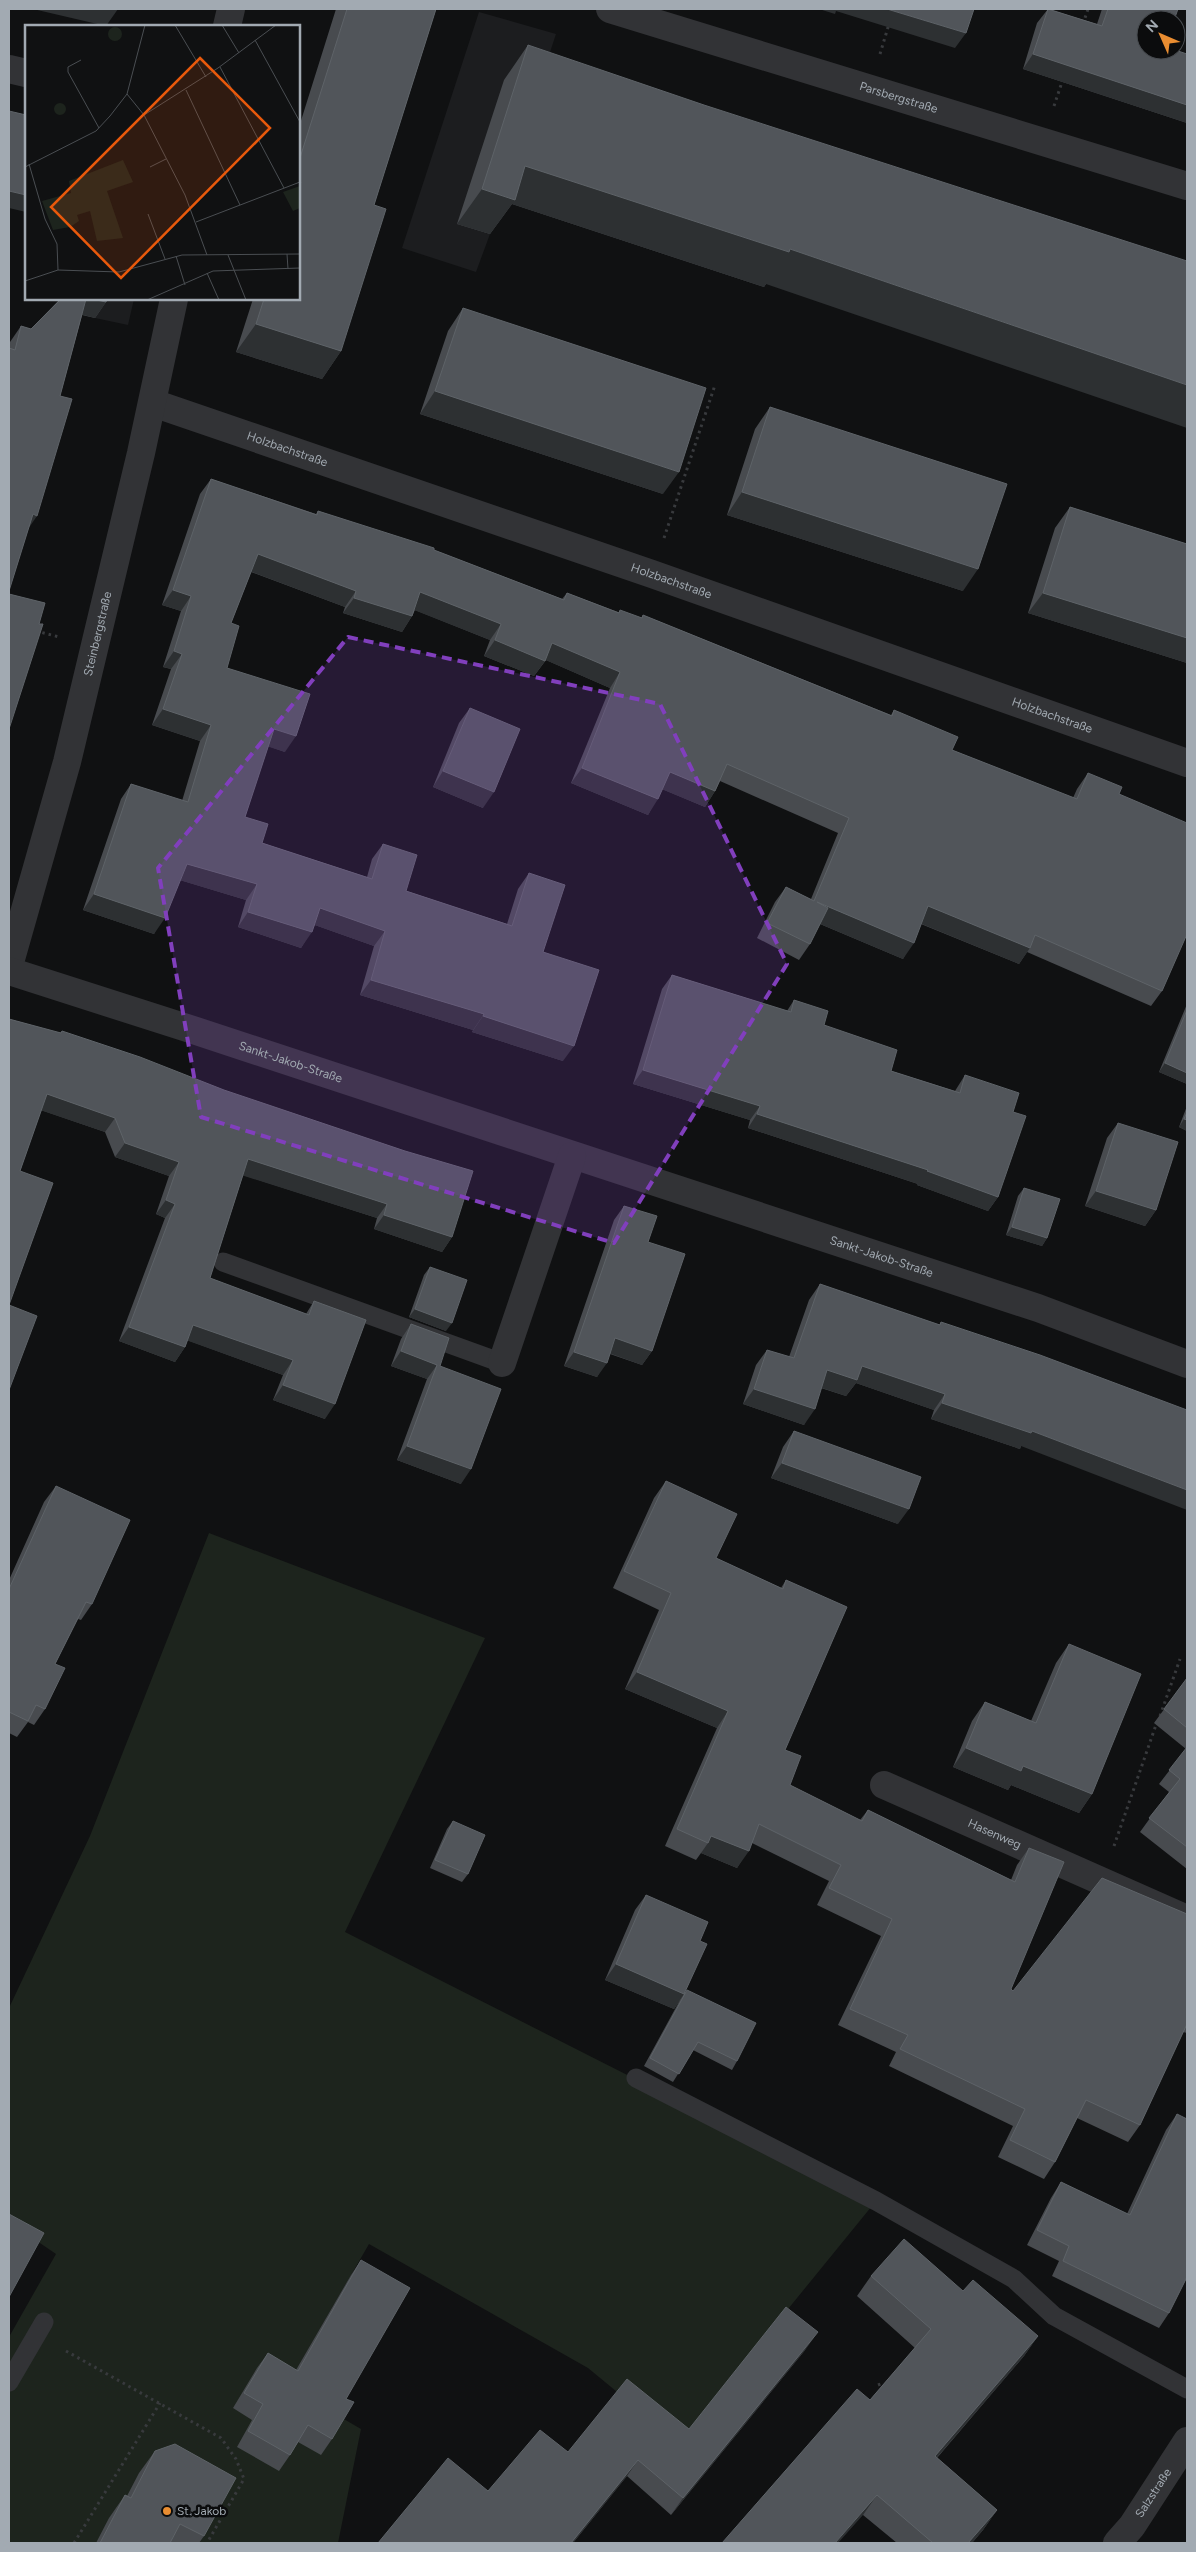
<svg xmlns="http://www.w3.org/2000/svg" width="1196" height="2552" font-family="Figtree,sans-serif">
	<style>
		.built { fill: #1c1d1f }
		.green { fill: #1d241d }
		.lines { fill: none; stroke-linecap: round; stroke-linejoin: round }
		.path { stroke: #383a3d; stroke-width: 3; stroke-dasharray: 2.5 4; stroke-linecap: butt }
		.lane { stroke: #323336; stroke-width: 19 }
		.street { stroke: #323336; stroke-width: 28 }
		.wall { fill: #484b4f }
		.shaded-wall { fill: #2d3032 }
		.building { fill: #51555a; stroke: #5e6368 }
		.marked { fill: #813fbd; fill-opacity: 0.2; stroke: #813fbd; stroke-width: 4; stroke-dasharray: 10 6; stroke-linejoin: round }
		.poi-dot { fill: #e98d31; stroke: #0b0c0d; stroke-width: 2 }
		.labels { text-anchor: middle; stroke-width: 5; stroke-linejoin: round; paint-order: stroke }
		.street-label { font-size: 12px; fill: #a2aab2; stroke: #0b0c0d }
		.poi-label { font-size: 12px; fill: #a2aab2; stroke: #0b0c0d; text-anchor: start }
		.inset-road { fill: none; stroke: #4a4e52; stroke-width: 1 }
		.view { fill: #e8590c; fill-opacity: 0.15; stroke: #e8590c; stroke-width: 2.5 }
		.inset-edge { fill: none; stroke: #a2aab2; stroke-width: 2.5 }
	</style>
	<rect width="100%" height="100%" fill="#101112"/>
	<path class="built" d="M479 12 556 34 490 234 476 272 402 248Z
		M59 299H134L128 325 95 318Z"/>
	<path class="green" d="M209 1533 485 1638 345 1932 876 2201 679 2443 588 2368 369 2244 287 2386 361 2429 338 2543H9V2337L56 2254 9 2222V2008L90 1836Z"/>
	<g class="lines">
		<path class="path" d="M1083 24 1088 9
			M880 54 889 24
			M1054 106 1063 79
			M664 538 715 385
			M36 631 59 637
			M1160 1716 1180 1659
			M1114 1846 1157 1722
			M66 2351 221 2438 236 2459 244 2479 207 2543
			M878 2385 883 2383
			M74 2543 160 2403"/>
		<path class="lane" d="M223 1262 502 1363
			M636 2078 876 2201 1014 2279 1054 2316 1187 2389
			M9 2382 44 2322"/>
		<g class="street">
			<path id="s1" d="M610 9 1187 186"/>
			<path d="M227 26 231 9"/>
			<path d="M9 69 26 73"/>
			<path id="s2" d="M153 403 652 574 1187 763"/>
			<path id="s3" d="M9 966 67 762 141 453 174 299"/>
			<path id="s4" d="M9 971 187 1028 1038 1308 1187 1364"/>
			<path d="M502 1363 572 1156"/>
			<path id="s5" d="M884 1785 1187 1919"/>
			<path id="s6" d="M1117 2543 1132 2526 1187 2441"/>
		</g>
	</g>
	<path class="wall" d="M336 9H436L374 205 341 351 322 379 236 352 253 299H299V127Z
		M1048 9 1097 24 1102 9H1178L1146 50 1187 54V123L1023 69 1037 23Z
		M528 45 766 284 764 287 512 204 490 234 457 224 504 80Z
		M59 299H107L106 302 95 318 82 315 60 396 28 529 9 591V345L10 342 21 326 31 329 58 301Z
		M463 308 663 494 420 414 448 331Z
		M770 407 963 591 727 515 755 429Z
		M211 479 316 514 318 511 434 550 562 599 567 593 618 612 641 618 643 615 891 715 894 710 952 750 1073 798 1077 789 1088 773 1119 794 1162 991 1151 1006 1027 952 1019 964 921 924 903 959 820 924 810 944 799 960 757 938 775 902 786 887 811 899 838 833 720 781 715 791 705 807 662 789 648 815 571 783 610 688 546 660 534 676 484 656 490 640 415 610 412 616 402 632 343 613 345 607 251 572 231 623 227 668 285 752 268 746 245 817 262 843 367 877 372 859 383 844 406 891 507 924 518 889 529 873 563 1061 472 1032 473 1030 360 995 374 946 315 925 301 948 238 927 246 900 180 880 154 934 83 910 121 799 131 784 182 801 200 741 152 725 171 669 163 667 181 611 162 605 200 494Z
		M1070 507 1187 544V663L1028 613 1055 528Z
		M470 708 483 808 433 787 459 723Z
		M672 975 787 1011 794 1000 824 1025 891 1071 955 1091 965 1075 1013 1112 998 1197 988 1211 917 1185 918 1184 748 1128 750 1120 633 1084 662 989Z
		M1187 1004V1084L1159 1072Z
		M9 1019 60 1033 62 1031 452 1237 442 1252 374 1229 377 1218 243 1175 210 1278 306 1314 314 1301 325 1419 273 1400 283 1375 187 1340 185 1347 175 1362 119 1341 165 1218 156 1214 169 1176 115 1157 105 1132 41 1110 20 1171 9 1305Z
		M1187 1106V1131L1179 1127Z
		M1118 1123 1156 1210 1145 1226 1085 1206 1107 1138Z
		M1024 1188 1047 1238 1042 1246 1006 1235 1018 1196Z
		M624 1206 648 1242 652 1351 642 1365 610 1354 597 1377 564 1366 614 1220Z
		M430 1267 446 1331 409 1317 424 1275Z
		M820 1284 939 1325 941 1322 1021 1446 1020 1449 931 1419 934 1410 856 1383 846 1396 821 1388 804 1425 743 1404 756 1365 767 1350 789 1357 809 1300Z
		M411 1324 440 1366 461 1484 397 1460 427 1379 391 1366 401 1339Z
		M794 1431 898 1524 771 1478 783 1447Z
		M666 1481 716 1558 781 1588 786 1580 785 1750 790 1785 860 1820 868 1810 1011 1880 1017 1865 1029 1848 1011 1989 1013 1991 1187 1914V2033L1183 2032 1140 2125 1128 2142 1077 2118 1055 2162 1044 2179 998 2157 1013 2126 889 2066 896 2052 838 2025 881 1936 817 1905 829 1881 752 1843 737 1868 701 1853 696 1860 665 1846 717 1728 625 1689 659 1610 613 1588 654 1498Z
		M56 1486 92 1604 81 1620 78 1619 55 1664 45 1709 34 1725 28 1722 17 1737 9 1733V1580L44 1502Z
		M1069 1644 1092 1794 1079 1813 1011 1785 1008 1790 953 1767 972 1721 985 1702 1031 1721 1056 1663Z
		M1187 1678V1869L1140 1832 1169 1792 1159 1784 1186 1749 1154 1723Z
		M453 1821 468 1874 462 1882 430 1868 447 1829Z
		M646 1895 700 1941 685 1992 737 2061 732 2070 693 2050 673 2082 644 2066 680 2000 674 2009 605 1980 635 1910Z
		M1177 2114 1169 2313 1159 2328 1052 2276 1059 2261 1027 2245 1051 2198 1061 2182 1127 2214 1166 2130Z
		M361 2260 346 2399 332 2439 321 2455 298 2442 290 2455 279 2471 237 2447 252 2420 233 2408 257 2368 268 2353 296 2370 351 2275Z
		M871 2276 963 2291 1038 2336 1024 2356 937 2458 997 2510 983 2530 972 2543H897L863 2515 870 2400 915 2348 857 2296Z
		M806 2349 671 2515 627 2476 573 2543H378L568 2452 689 2429Z
		M155 2451 204 2536 199 2543H96L109 2518 125 2495 127 2496 139 2473Z"/>
	<path class="shaded-wall" d="M33 9H118L106 26Z
		M819 9H887L966 33 955 48 836 11 835 14Z
		M1033 54 1187 105V123L1023 69Z
		M525 166 790 249 1187 385V428L766 284 764 287 512 204 490 234 457 224 482 189Z
		M9 191 26 195V212L9 208Z
		M86 299H92L106 302 95 318 76 313Z
		M256 324 341 351 322 379 236 352Z
		M435 391 679 472 663 494 420 414Z
		M742 492 978 569 963 591 727 515Z
		M33 514 37 516 26 532Z
		M258 554 356 591 345 607 247 570Z
		M173 590 191 596 181 611 162 605Z
		M420 592 501 624 490 640 409 608Z
		M1043 593 1187 638V663L1028 613Z
		M354 598 412 616 402 632 343 613Z
		M495 640 545 661 534 676 484 656Z
		M552 643 620 672 610 688 541 658Z
		M174 651 182 654 171 669 163 667Z
		M163 709 211 725 200 741 152 725Z
		M274 729 296 736 285 752 263 745Z
		M582 768 658 799 648 815 571 783Z
		M443 771 494 792 483 808 433 787Z
		M670 772 715 791 705 807 659 788Z
		M187 864 257 884 246 900 176 879Z
		M94 894 165 918 154 934 83 910Z
		M817 902 914 943 903 959 806 918Z
		M928 906 1030 948 1019 964 917 922Z
		M320 908 385 931 374 946 309 923Z
		M248 912 312 932 301 948 238 927Z
		M371 980 484 1014 473 1030 360 995Z
		M483 1016 574 1046 563 1061 472 1032Z
		M1165 1063 1187 1073V1084L1159 1072Z
		M643 1070 760 1106 750 1120 633 1084Z
		M47 1094 115 1118 105 1132 37 1109Z
		M757 1114 928 1170 918 1184 748 1128Z
		M1184 1119 1187 1120V1131L1179 1127Z
		M125 1143 179 1162 169 1176 115 1157Z
		M248 1159 387 1204 377 1218 238 1174Z
		M927 1171 998 1197 988 1211 917 1185Z
		M1096 1191 1156 1210 1145 1226 1085 1206Z
		M166 1200 175 1204 165 1218 156 1214Z
		M384 1215 452 1237 442 1252 374 1229Z
		M1012 1227 1047 1238 1042 1246 1006 1235Z
		M415 1309 452 1323 446 1331 409 1317Z
		M193 1325 293 1360 283 1375 183 1339Z
		M129 1327 185 1347 175 1362 119 1341Z
		M615 1338 652 1351 642 1365 606 1352Z
		M401 1351 437 1365 427 1379 391 1366Z
		M574 1352 607 1363 597 1377 564 1366Z
		M862 1366 945 1394 934 1410 856 1383 846 1396 816 1386 827 1370Z
		M283 1385 335 1404 325 1419 273 1400Z
		M754 1389 815 1409 804 1425 743 1404Z
		M942 1403 1032 1431 1187 1490V1510L1021 1446 1020 1449 931 1419Z
		M407 1446 471 1469 461 1484 397 1460Z
		M782 1463 909 1509 898 1524 771 1478Z
		M637 1672 728 1711 717 1728 625 1689Z
		M966 1748 1023 1766 1092 1794 1079 1813 1011 1785 1008 1790 953 1767Z
		M711 1836 749 1851 737 1868 701 1853 708 1843Z
		M616 1964 684 1994 674 2009 605 1980Z
		M818 2332 806 2349 671 2515 683 2498Z
		M1038 2336 1024 2356 921 2476 935 2456Z
		M638 2460 627 2476 573 2543H571Z
		M877 2495 863 2515 838 2543H835Z
		M997 2510 983 2530 972 2543H968Z"/>
	<path class="building" d="M347 9H436L374 205 386 209 341 351 256 324 264 299H299V188L301 182H299V161Z
		M887 9H974L966 33Z
		M1048 9 1102 26 1108 9H1178L1174 20H1146V50H1175L1187 54V105L1033 54Z
		M528 45 704 105 1187 261V385L790 249 789 252 525 166 515 200 482 189Z
		M9 111 26 115V195L9 191Z
		M61 299H86L60 396 72 399 37 516 33 514 9 591V348L15 350 21 326 31 329Z
		M92 299H107L106 302Z
		M463 308 706 388 679 472 435 391Z
		M770 407 1007 484 978 569 742 492Z
		M211 479 317 515 318 511 434 548V550L564 600 567 593 619 613 620 610 642 618 643 615 892 716 894 710 958 737 952 750 1077 799 1088 773 1122 787 1119 794 1187 823V934L1162 991 1035 935 1030 948 928 906 914 943 817 902 828 908 810 944 767 923 786 887 814 901 849 818 727 764 715 791 670 772 658 799 582 768 620 672 552 643 545 661 495 640 501 624 420 592 412 616 354 598 356 591 258 554 231 623 239 626 227 668 310 694 296 736 274 729 245 817 268 824 262 843 372 879 383 844 417 855 406 891 512 926 529 873 565 885 543 952 599 970 574 1046 483 1016 484 1014 371 980 385 931 320 908 312 932 248 912 257 884 187 864 165 918 94 894 131 784 188 802 211 725 163 709 182 654 174 651 191 596 173 590Z
		M1070 507 1187 544V638L1043 593Z
		M9 594 45 603 39 624H43L9 729Z
		M470 708 520 729 494 792 443 771Z
		M672 975 791 1012 794 1000 828 1011 824 1025 897 1050 891 1071 960 1093 965 1075 1019 1093 1013 1112 1026 1116 998 1197 927 1171 928 1170 757 1114 760 1106 643 1070Z
		M1187 1010V1073L1165 1063Z
		M9 1019 61 1033 62 1031 140 1057 224 1090 405 1151 473 1171 452 1237 384 1215 387 1204 248 1159 210 1278 309 1315 314 1301 366 1320 335 1404 283 1385 293 1360 193 1325 185 1347 129 1327 175 1204 166 1200 179 1162 125 1143 115 1118 47 1094 20 1171 53 1183 9 1305 37 1316 9 1390Z
		M1187 1112V1120L1184 1119Z
		M1118 1123 1178 1142 1156 1210 1096 1191Z
		M1024 1188 1060 1199 1047 1238 1012 1227Z
		M624 1206 657 1216 648 1242 685 1254 652 1351 615 1338 607 1363 574 1352Z
		M430 1267 467 1280 452 1323 415 1309Z
		M820 1284 940 1325 941 1322 1040 1355 1187 1410V1490L1032 1431 1031 1433 942 1403 945 1394 862 1366 857 1380 827 1370 815 1409 754 1389 767 1350 794 1358Z
		M411 1324 449 1338 440 1366 501 1389 471 1469 407 1446 437 1365 401 1351Z
		M794 1431 921 1477 909 1509 782 1463Z
		M666 1481 737 1514 716 1558 783 1589 786 1580 847 1607 785 1750 801 1756 790 1785 862 1821 868 1810 1015 1882 1029 1848 1064 1862 1011 1989 1013 1991 1102 1878 1187 1914V2024L1140 2125 1086 2100 1055 2162 1010 2140 1025 2109 900 2049 908 2035 850 2009 892 1919 829 1888 841 1865 759 1824 749 1851 711 1836 708 1843 677 1829 728 1711 637 1672 671 1593 624 1571Z
		M56 1486 130 1520 92 1604 86 1602 55 1664 65 1668 45 1709 36 1705 28 1721 9 1712V1589Z
		M1069 1644 1141 1674 1092 1794 1023 1766 1021 1771 966 1748 985 1702 1036 1723Z
		M1187 1678V1728L1164 1709Z
		M1187 1747V1847L1149 1818 1180 1779 1169 1770Z
		M453 1821 485 1835 468 1874 435 1860Z
		M646 1895 708 1922 700 1941 707 1944 684 1994 616 1964Z
		M687 1990 756 2023 737 2061 698 2042 679 2074 650 2058Z
		M1177 2114 1187 2119V2277L1169 2313 1063 2261 1069 2246 1037 2230 1061 2182 1130 2215Z
		M9 2214 44 2233 9 2297Z
		M904 2239 963 2291 973 2280 1038 2336 935 2456 997 2510 968 2543H933L877 2495 835 2543H722L857 2389 870 2400 931 2329 871 2276Z
		M361 2260 410 2288 346 2399 354 2402 332 2439 308 2425 290 2455 248 2431 263 2404 244 2393 268 2353 298 2371Z
		M786 2307 818 2332 683 2498 638 2460 571 2543H378L448 2458 488 2491 540 2430 568 2452 627 2379 689 2429Z
		M175 2444 236 2478 204 2536 180 2524 170 2543H100L125 2495 131 2498 155 2451Z"/>
	<path class="marked" d="M348 637 660 704 787 964 614 1243 201 1117 158 868Z"/>
	<circle class="poi-dot" cx="167" cy="2511" r="5"/>
	<g class="labels">
		<g class="street-label">
			<text dy="4" stroke="none"><textPath href="#s1" startOffset="302">Parsbergstraße</textPath></text>
			<text dy="4" stroke="none"><textPath href="#s2" startOffset="142">Holzbachstraße</textPath></text>
			<text dy="4" stroke="none"><textPath href="#s2" startOffset="548">Holzbachstraße</textPath></text>
			<text dy="4" stroke="none"><textPath href="#s3" startOffset="344">Steinbergstraße</textPath></text>
			<text dy="4" stroke="none"><textPath href="#s2" startOffset="952">Holzbachstraße</textPath></text>
			<text dy="4" stroke="none"><textPath href="#s4" startOffset="296">Sankt-Jakob-Straße</textPath></text>
			<text dy="4" stroke="none"><textPath href="#s4" startOffset="918">Sankt-Jakob-Straße</textPath></text>
			<text dy="4" stroke="none"><textPath href="#s5" startOffset="121">Hasenweg</textPath></text>
			<text dy="4" stroke="none"><textPath href="#s6" startOffset="62">Salzstraße</textPath></text>
		</g>
		<g class="poi-label">
			<text x="177" y="2515">St. Jakob</text>
		</g>
	</g>
	<g transform="translate(25 25)">
		<rect width="275" height="275" fill="#101112"/>
		<path d="M83 9a7 7 0 1 1 14 0a7 7 0 1 1-14 0ZM29 84a6 6 0 1 1 12 0a6 6 0 1 1-12 0ZM98 135 108 157 82 166 98 213 72 216 65 186 52 190 54 196 45 202 28 205 17 176 46 168 44 156ZM275 161V183L268 186 258 167Z" fill="#1d241d"/>
		<path class="inset-road" d="M150 0 181 52M197 0 214 28M230 15 275 97M56 35 43 42V47L74 103M195 42 259 163M161 65 215 180M102 69 119 90 160 170 182 230M119 90 193 43 251 0M4 139 20 194 32 219 33 245M0 142 71 106 85 91 102 69 120 0M125 142 141 134M123 189 140 234M171 197 275 157M262 229 263 244M203 230 221 275M151 231 160 260M182 248 194 275M0 256 33 245 94 247 157 230 275 229M122 275 188 246 275 243"/>
		<path class="view" d="M175 33 245 103 96 253 26 182Z"/>
		<rect width="275" height="275" class="inset-edge"/>
	</g>
	<rect width="1196" height="2552" fill="none" stroke="#a2aab2" stroke-width="20"/>
	<g transform="translate(1161 35) rotate(315)"><circle r="24" fill="#0b0c0d" stroke="#474b4f"/>
	<path d="M0-4L9 19L0 12L-9 19Z" fill="#e98d31"/>
	<text y="-8" font-size="14" font-weight="bold" text-anchor="middle" fill="#a2aab2">N</text>
	</g>
</svg>
